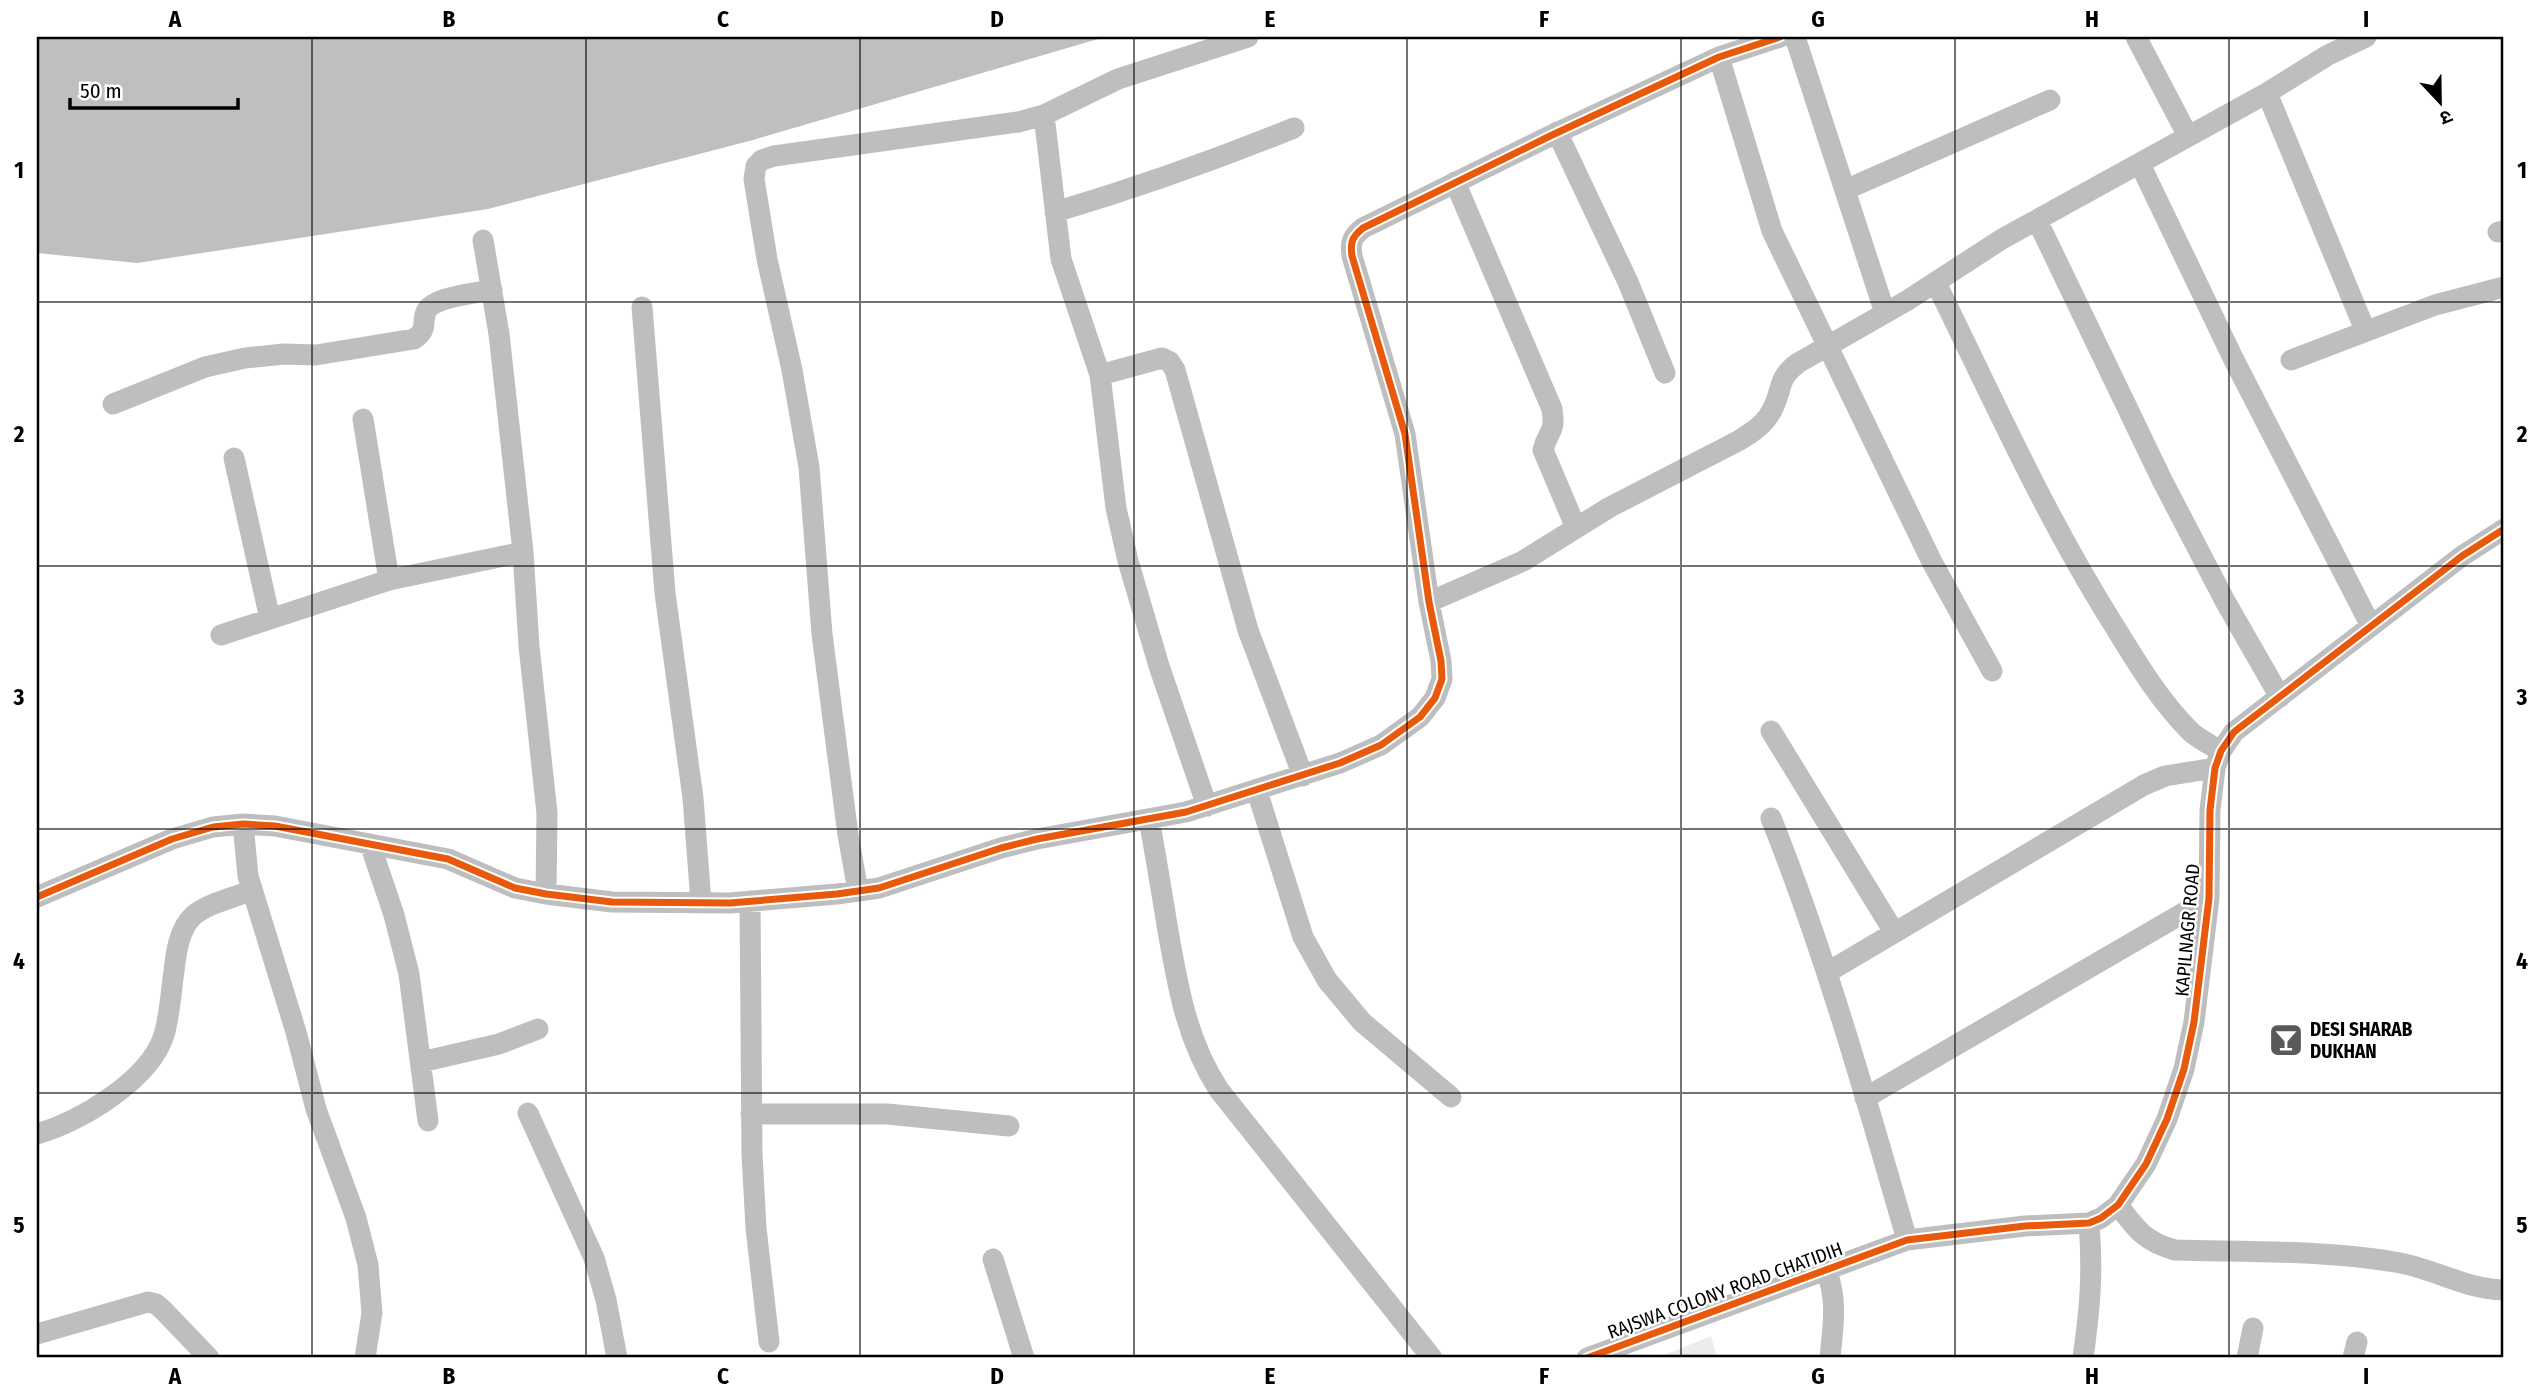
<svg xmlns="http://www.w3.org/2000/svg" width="2541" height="1395" font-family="'Fira Sans Condensed','Noto Sans Devanagari',sans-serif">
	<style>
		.green { fill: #ececec }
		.water { fill: #bfbfbf }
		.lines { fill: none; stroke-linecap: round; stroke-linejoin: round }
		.minor { stroke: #bebebe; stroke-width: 21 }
		.cycleway-casing { stroke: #fff; stroke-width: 11 }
		.cycleway { stroke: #e8590c; stroke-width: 7 }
		.grid { fill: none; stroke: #000; stroke-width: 2; stroke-opacity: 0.55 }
		.labels { text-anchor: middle; stroke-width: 5; stroke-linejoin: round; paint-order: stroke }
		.street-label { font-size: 19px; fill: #000; stroke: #fff }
		.poi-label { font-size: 19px; font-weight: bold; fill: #000; stroke: #fff; text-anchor: start }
		.neatline { fill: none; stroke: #000; stroke-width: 2.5 }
		.grid-label { font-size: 23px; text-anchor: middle; font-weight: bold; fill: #000 }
	</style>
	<rect width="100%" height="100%" fill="#fff"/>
	<path class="green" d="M1711 1336 1717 1358H1657Z"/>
	<path class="water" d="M37 37H1105L753 140 488 209 137 263 37 253Z"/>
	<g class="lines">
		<path class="minor" d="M1795 37 1885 313
			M2136 37 2188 136
			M1719 57 1772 231 1932 562 1992 671
			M2267 93 2365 330
			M1044 115 1061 259 1100 375 1116 508 1128 561 1159 666 1207 806
			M1557 132 1628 282 1665 373
			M2140 164 2233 358 2371 626
			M1455 182 1552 409C1556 434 1548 430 1543 450L1576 528
			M1845 190 2050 100
			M1055 212C1136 188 1215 160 1294 128
			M2037 220 2162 480 2225 601 2280 697
			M2498 232 2504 231
			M483 240 499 334 523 552 529 646 547 813 546 894
			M1936 283C1993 399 2046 518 2115 627 2137 663 2160 701 2190 731 2198 739 2211 745 2221 751
			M642 307 665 593 693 798 701 902
			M2291 360 2435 305 2504 287
			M1100 375 1162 358 1170 362 1175 370 1248 630 1303 776
			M113 404 205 367 245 358 284 354 316 355 414 339C430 328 420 322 427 310 435 297 476 293 492 290
			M363 419 389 580
			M234 458 270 619
			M1429 602 1523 561 1610 507 1738 441C1753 432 1767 423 1774 406 1783 386 1778 378 1798 363L1908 300 2002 239 2267 93 2328 55 2366 37
			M221 635 389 580 523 552
			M1771 731 1894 932
			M1257 791 1303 937 1327 980 1362 1022 1451 1097
			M1771 818C1826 956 1866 1098 1907 1240
			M1149 819C1156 857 1162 894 1168 931 1178 988 1187 1041 1219 1090L1432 1358
			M243 824 248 876 296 1032 316 1109 356 1218 368 1265 372 1313 365 1358
			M370 844 394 915 409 974 428 1121
			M858 891 848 835 822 634 809 467 792 370 767 259 754 179 756 166 762 160 774 156 1018 122 1044 115 1118 79 1248 37
			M37 897 172 839 213 827 243 824 275 826 448 859 515 888 546 894 612 902 730 903 837 894 879 888 1001 848 1037 839 1186 812 1340 763 1381 745 1420 717 1435 698 1442 679 1441 661 1429 602 1405 434 1352 256C1350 242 1352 237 1363 228L1550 136 1719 57 1780 37
			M750 901 752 1154 756 1228 769 1342
			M1828 972 2144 785 2165 776 2215 768
			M421 1062 499 1044 538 1029
			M1865 1098 2209 898
			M528 1113 594 1258 606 1300 617 1358
			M751 1114H887L1009 1126
			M37 1134C81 1121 150 1080 164 1035 170 1015 171 991 174 971 176 953 179 929 193 916 208 903 234 898 252 890
			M2118 1205C2136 1229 2145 1242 2175 1250 2248 1252 2323 1250 2395 1262 2434 1268 2463 1289 2504 1290
			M993 1259 1024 1358
			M1826 1269C1838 1301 1833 1325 1830 1358
			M37 1334 148 1302 156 1304 163 1310 209 1358
			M1587 1358 1907 1240 2025 1226 2089 1223 2101 1218 2118 1205 2146 1164 2167 1119 2184 1069 2194 1022 2209 898 2210 810 2215 768 2221 751 2234 732 2462 556 2504 529
			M2083 1358C2090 1308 2093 1273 2089 1223
			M2247 1358 2253 1328
			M2353 1358 2357 1342"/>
		<g class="cycleway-casing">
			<path id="cycleway" d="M37 897 172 839 213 827 243 824 275 826 448 859 515 888 546 894 612 902 730 903 837 894 879 888 1001 848 1037 839 1186 812 1340 763 1381 745 1420 717 1435 698 1442 679 1441 661 1429 602 1405 434 1352 256C1350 242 1352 237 1363 228L1550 136 1719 57 1780 37
				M1587 1358 1907 1240 2025 1226 2089 1223 2101 1218 2118 1205 2146 1164 2167 1119 2184 1069 2194 1022 2209 898 2210 810 2215 768 2221 751 2234 732 2462 556 2504 529"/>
		</g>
		<use href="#cycleway" class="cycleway"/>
	</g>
	<path class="grid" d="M312 37V1358M586 37V1358M860 37V1358M1134 37V1358M1407 37V1358M1681 37V1358M1955 37V1358M2229 37V1358M37 302H2504M37 566H2504M37 829H2504M37 1093H2504"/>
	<defs>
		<g id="bar-square" transform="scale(1.75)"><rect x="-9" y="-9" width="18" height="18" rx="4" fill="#595959" stroke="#fff"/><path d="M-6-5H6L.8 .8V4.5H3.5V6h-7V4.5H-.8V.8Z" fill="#fff"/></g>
	</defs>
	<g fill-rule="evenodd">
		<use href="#bar-square" x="2286" y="1040"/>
	</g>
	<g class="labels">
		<g class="street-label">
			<text transform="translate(2187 930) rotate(-85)" y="7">KAPILNAGR ROAD</text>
			<text transform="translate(1725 1290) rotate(-20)" y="7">RAJSWA COLONY ROAD CHATIDIH</text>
		</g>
		<g class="poi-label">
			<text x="2310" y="1036">DESI SHARAB<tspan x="2310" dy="22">DUKHAN</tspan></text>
		</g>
	</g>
	<rect width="2541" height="1395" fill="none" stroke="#ffffff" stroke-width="77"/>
	<g transform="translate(2440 102) rotate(158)" stroke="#ffffff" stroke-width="5" paint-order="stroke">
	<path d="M0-5L12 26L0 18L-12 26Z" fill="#000000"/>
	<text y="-10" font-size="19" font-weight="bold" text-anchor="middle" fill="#000000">उ</text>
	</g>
	<path d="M70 98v10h168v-10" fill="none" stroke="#000000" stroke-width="3.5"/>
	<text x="80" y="98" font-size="21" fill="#000000" stroke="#ffffff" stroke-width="5" paint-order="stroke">50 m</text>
	<rect x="38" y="38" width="2464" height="1318" class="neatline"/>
	<g class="grid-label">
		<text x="175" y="27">A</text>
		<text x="449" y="27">B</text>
		<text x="723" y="27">C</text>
		<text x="997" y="27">D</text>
		<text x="1270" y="27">E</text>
		<text x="1544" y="27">F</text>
		<text x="1818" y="27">G</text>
		<text x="2092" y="27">H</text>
		<text x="2366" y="27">I</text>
		<text x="19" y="178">1</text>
		<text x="2522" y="178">1</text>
		<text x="19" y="442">2</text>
		<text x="2522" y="442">2</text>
		<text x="19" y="705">3</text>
		<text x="2522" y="705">3</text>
		<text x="19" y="969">4</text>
		<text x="2522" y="969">4</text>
		<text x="19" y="1233">5</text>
		<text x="2522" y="1233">5</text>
		<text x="175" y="1384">A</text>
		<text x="449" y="1384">B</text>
		<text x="723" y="1384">C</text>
		<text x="997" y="1384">D</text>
		<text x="1270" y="1384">E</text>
		<text x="1544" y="1384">F</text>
		<text x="1818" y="1384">G</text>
		<text x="2092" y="1384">H</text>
		<text x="2366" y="1384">I</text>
	</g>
</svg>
